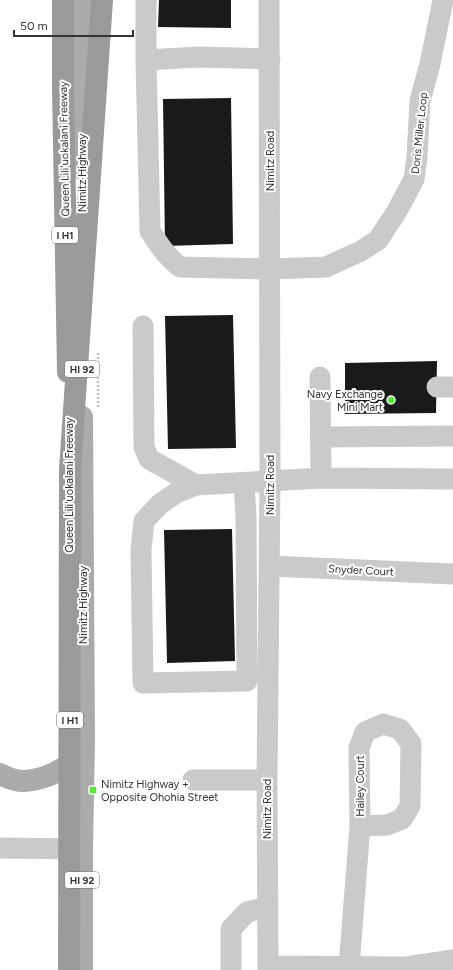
<svg xmlns="http://www.w3.org/2000/svg" width="453" height="970" font-family="Figtree,sans-serif">
	<style>
		.building { fill: #1a1a1a }
		.lines { fill: none; stroke-linecap: round; stroke-linejoin: round }
		.path { stroke: #c3c3c3; stroke-width: 2.5; stroke-dasharray: 2 2; stroke-linecap: butt }
		.minor { stroke: #cacaca; stroke-width: 21 }
		.major { stroke: #ababab; stroke-width: 22 }
		.highway { stroke: #9a9a9a; stroke-width: 22 }
		.highway-bridge { stroke: #9a9a9a; stroke-width: 22 }
		.poi-dot { fill: #4ff02f; stroke: #fff; stroke-width: 1.5 }
		.labels { text-anchor: middle; stroke-width: 4; stroke-linejoin: round; paint-order: stroke }
		.shield { fill: #fff; stroke: #707070; stroke-width: 1 }
		.shield-label { font-size: 10px; font-weight: bold; fill: #333 }
		.street-label { font-size: 11px; fill: #333; stroke: #fff }
		.poi-label { font-size: 11px; fill: #333; stroke: #fff; text-anchor: end }
	</style>
	<rect width="100%" height="100%" fill="#fff"/>
	<path class="building" d="M159 0H231V28L158 27Z
		M231 98 233 244 165 246 163 99Z
		M233 315 236 448 168 449 165 316Z
		M437 361 436 413 345 414V363Z
		M232 529 235 661 167 663 164 530Z"/>
	<g class="lines">
		<path class="path" d="M98 353V408"/>
		<path class="minor" d="M270 59 198 57 146 60 150 231C159 245 167 257 180 267L271 269 326 267 361 251 378 240 397 211 414 179 417 157 420 101 430 64 443 0
			M146 60V0
			M143 326 144 447 149 459 196 485
			M320 377 321 478
			M437 387H453
			M320 437 453 436
			M244 483 246 517 247 681 143 683 141 550 144 521 160 504 176 493 196 485 270 481 321 478 453 479
			M270 566 453 574
			M193 780H267
			M0 848 82 849
			M268 966 406 967 453 960
			M349 967 360 826 359 748 365 732 383 724 400 729 411 744 410 806 402 819 387 825 360 826
			M231 970V929L247 912 268 907
			M268 970 267 780 270 481 269 0"/>
		<path class="major" d="M81 0 82 169
			M0 774C8 778 15 781 24 781 43 780 71 769 79 751
			M82 970V849L84 739 82 417"/>
		<path class="highway" d="M63 0V88L68 372"/>
		<path class="highway-bridge" d="M69 970 70 469 102 0"/>
	</g>
	<g class="poi-dot">
		<circle cx="391" cy="400" r="4"/>
		<rect x="89" y="786" width="8" height="8" rx="2"/>
	</g>
	<g class="labels">
		<g class="shield">
			<rect x="52" y="227" width="26" height="16" rx="3"/>
			<rect x="65" y="361" width="34" height="16" rx="3"/>
			<rect x="57" y="712" width="26" height="16" rx="3"/>
			<rect x="65" y="872" width="34" height="16" rx="3"/>
		</g>
		<g class="shield-label">
			<text x="65" y="239">I H1</text>
			<text x="82" y="373">HI 92</text>
			<text x="70" y="724">I H1</text>
			<text x="82" y="884">HI 92</text>
		</g>
		<g class="street-label">
			<text transform="translate(419 133) rotate(-84)" y="4">Doris Miller Loop</text>
			<text transform="translate(64 149) rotate(-91)" y="4">Queen Liliʻuokalani Freeway</text>
			<text transform="translate(270 161) rotate(-90)" y="4">Nimitz Road</text>
			<text transform="translate(82 173) rotate(-90)" y="4">Nimitz Highway</text>
			<text transform="translate(69 485) rotate(-90)" y="4">Queen Liliʻuokalani Freeway</text>
			<text transform="translate(270 485) rotate(-90)" y="4">Nimitz Road</text>
			<text transform="translate(361 570) rotate(3)" y="4">Snyder Court</text>
			<text transform="translate(83 605) rotate(-90)" y="4">Nimitz Highway</text>
			<text transform="translate(360 786) rotate(-90)" y="4">Hailey Court</text>
			<text transform="translate(267 809) rotate(-90)" y="4">Nimitz Road</text>
		</g>
		<g class="poi-label">
			<text x="383" y="398">Navy Exchange<tspan x="383" dy="13">Mini Mart</tspan></text>
			<text x="101" y="788" text-anchor="start">Nimitz Highway +<tspan x="101" dy="13">Opposite Ohohia Street</tspan></text>
		</g>
	</g>
	<path d="M14 30v6h119v-6" fill="none" stroke="#333333" stroke-width="2"/>
	<text x="20" y="30" font-size="12" fill="#333333" stroke="#ffffff" stroke-width="3" paint-order="stroke">50 m</text>
</svg>
